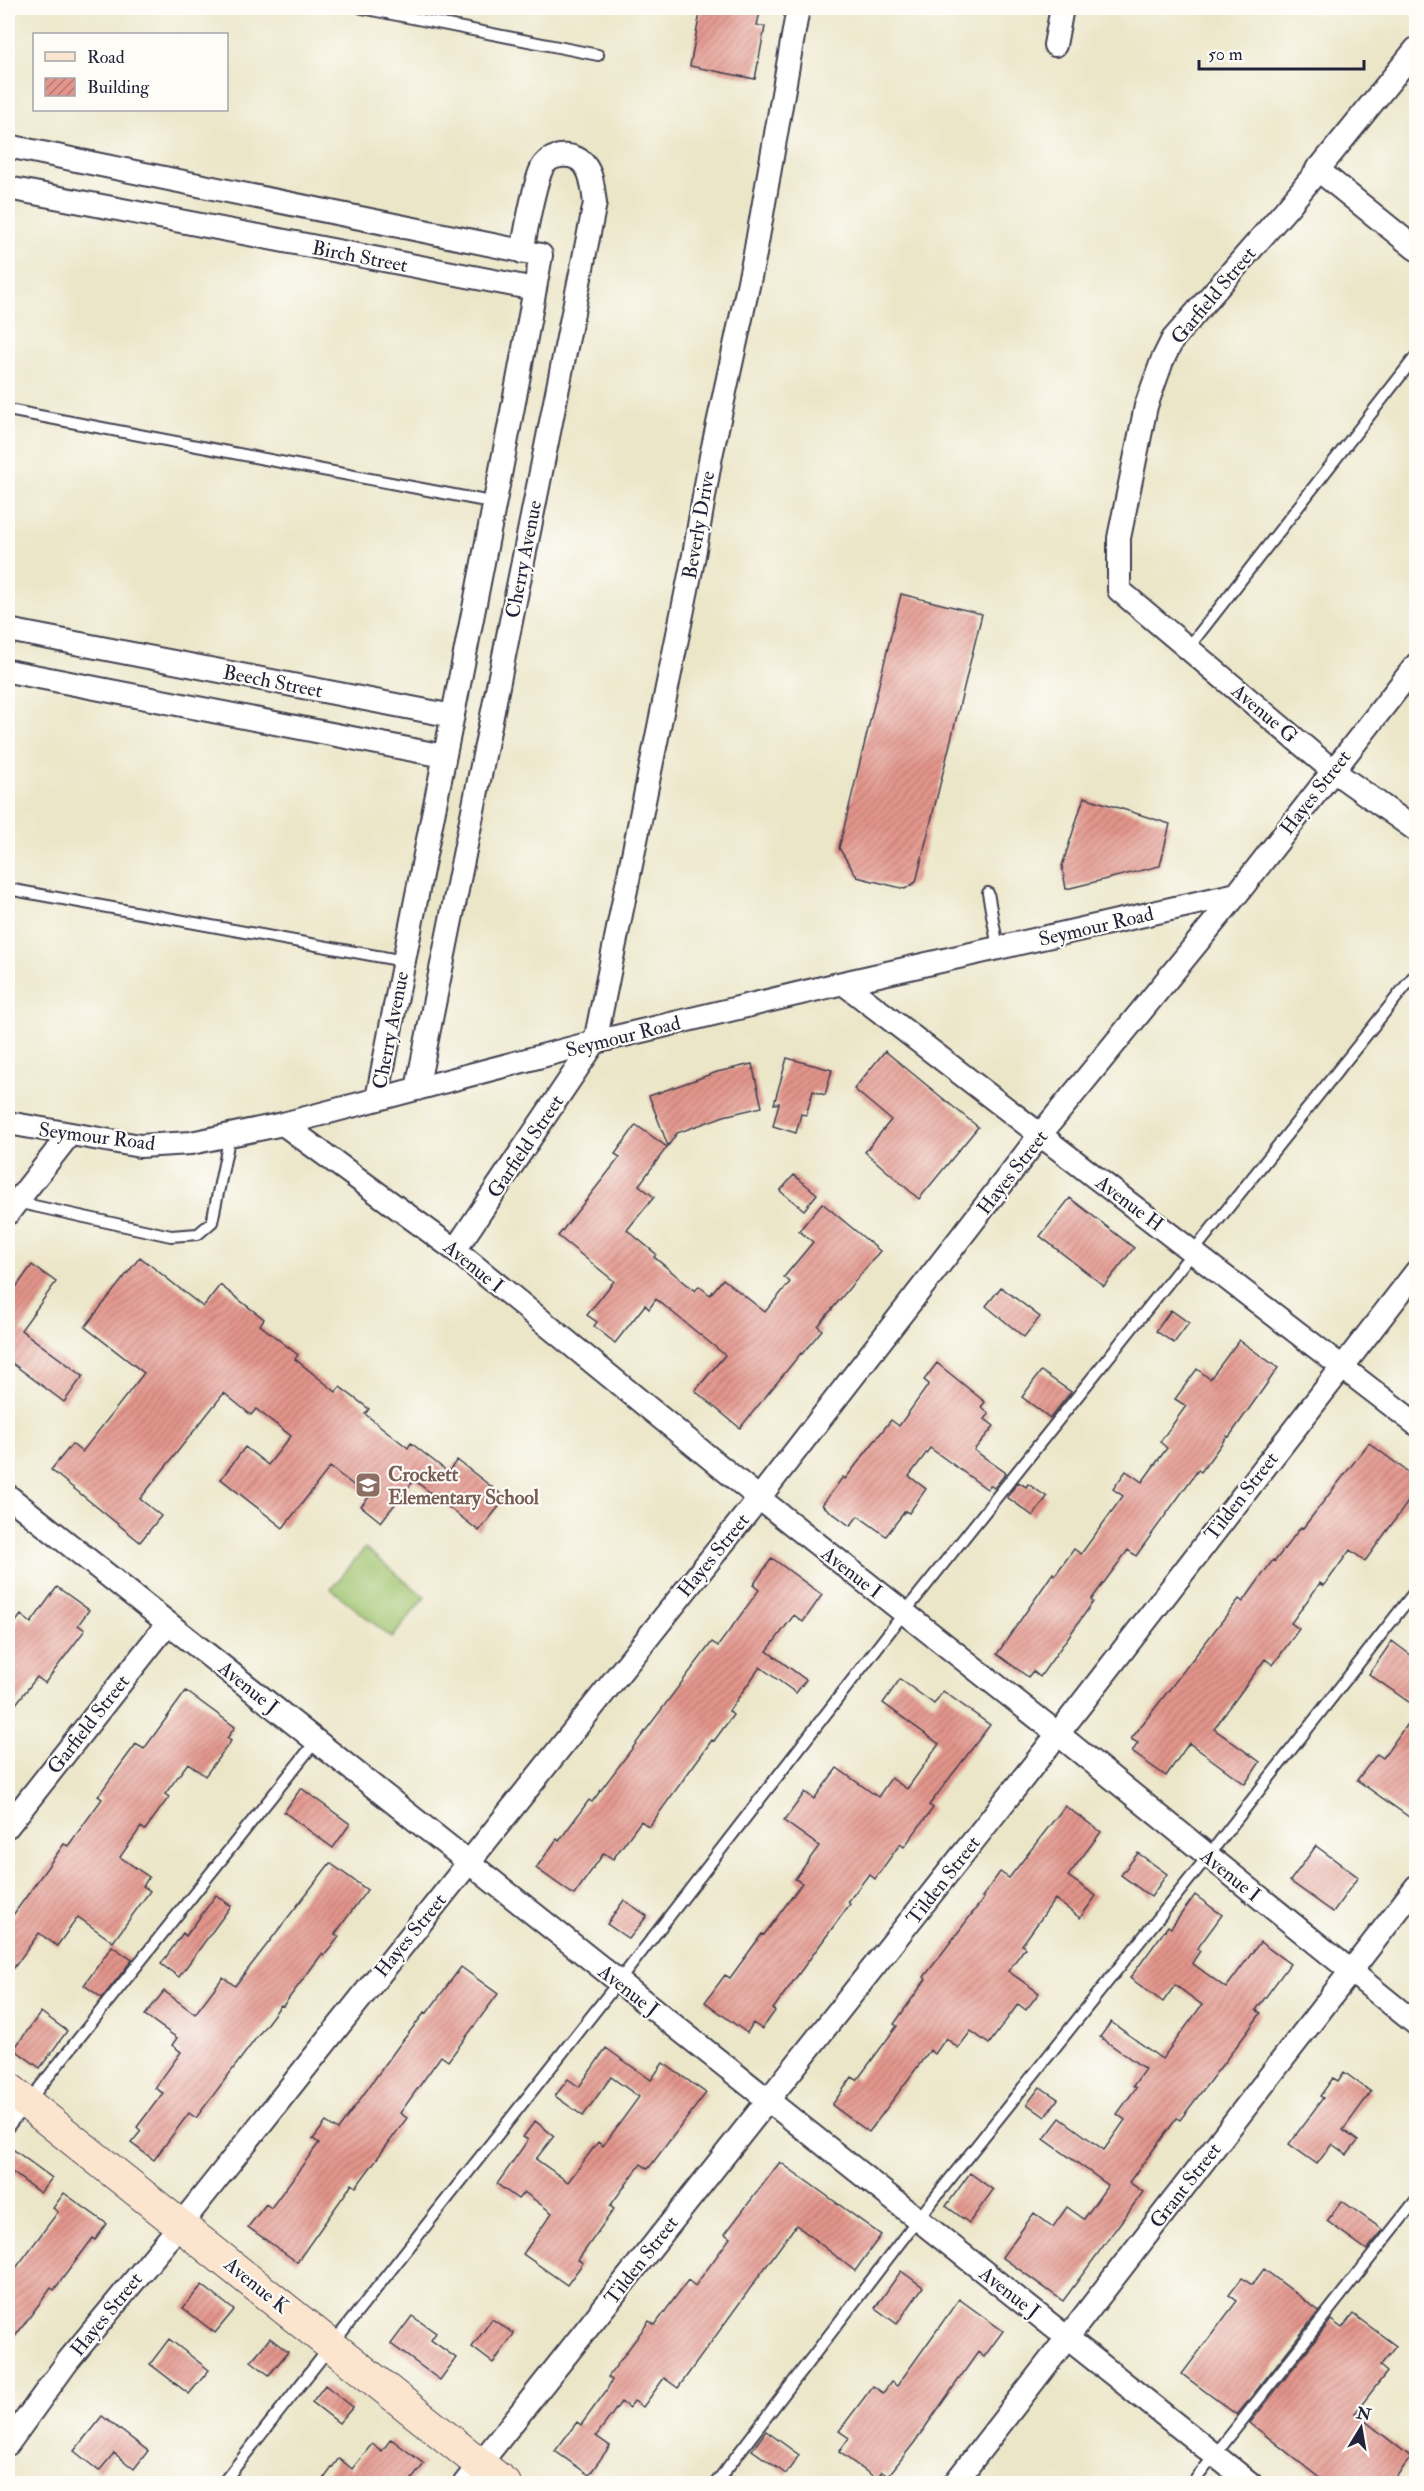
<svg xmlns="http://www.w3.org/2000/svg" width="1424" height="2491" font-family="'IM FELL Double Pica',serif">
	<style>
		.pitch { fill: #9dc26c; stroke: #607254; stroke-width: 1.5 }
		.building { fill: url(#building-hatch) }
		.lines { fill: none; stroke-linecap: round; stroke-linejoin: round }
		.lane-casing { stroke: #403f50; stroke-width: 14 }
		.street-casing { stroke: #403f50; stroke-width: 26 }
		.secondary-casing { stroke: #403f50; stroke-width: 34 }
		.lane { stroke: #fff; stroke-width: 10 }
		.street { stroke: #fff; stroke-width: 22 }
		.secondary { stroke: #fce5cf; stroke-width: 32 }
		.labels { text-anchor: middle; stroke-width: 4.5; stroke-linejoin: round; paint-order: stroke }
		.street-label { font-size: 20px; fill: #22223b; stroke: #fdfcf7 }
		.education-label { font-size: 20px; font-weight: bold; fill: #785e54; stroke: #fdfcf7; text-anchor: start }
	</style>
	<defs>
		<pattern id="building-hatch" width="6" height="6" patternUnits="userSpaceOnUse" patternTransform="scale(1.5)"><rect width="6" height="6" fill="#e3958b"/><path d="M-1 1l2-2M0 6l6-6M5 7l2-2" fill="none" stroke="#b87973"/></pattern>
	</defs>
	<rect width="100%" height="100%" fill="#fdfcf7"/>
	<filter id="ink" filterUnits="userSpaceOnUse"><feTurbulence type="fractalNoise" baseFrequency=".0167" numOctaves="2"/><feDisplacementMap in="SourceGraphic" scale="12" xChannelSelector="R" yChannelSelector="G"/><feConvolveMatrix kernelMatrix="1 2 1 2 8 2 1 2 1" color-interpolation-filters="sRGB"/></filter>
	<filter id="wash" filterUnits="userSpaceOnUse"><feTurbulence type="fractalNoise" baseFrequency=".008" numOctaves="4" result="noise"/><feDisplacementMap in="SourceGraphic" scale="24" xChannelSelector="R" yChannelSelector="G"/><feGaussianBlur stdDeviation="1.35" result="paint"/><feColorMatrix in="noise" values="0 0 0 0 0 0 0 0 0 0 0 0 0 0 0 0 0 1.4 0 .05"/><feComposite in="paint" operator="in"/></filter>
	<g filter="url(#wash)">
		<rect width="100%" height="100%" fill="#ece6c9"/>
		<path class="pitch" d="M365 1548 425 1597 392 1638 331 1589Z"/>
		<g id="blocks">
			<path class="building" d="M701 8H761L757 25 765 27 755 79 690 66Z
				M901 594 982 614 916 882 905 889 857 877 839 848Z
				M1084 797 1170 824 1160 866 1066 889 1062 866Z
				M885 1051 978 1127 919 1199 865 1152 891 1120 854 1089Z
				M787 1058 832 1070 825 1095 813 1091 806 1115 801 1114 796 1133 773 1126 779 1103 774 1104Z
				M752 1064 762 1107 724 1116 677 1133 668 1146 649 1096 717 1072Z
				M636 1125 667 1147 639 1185 654 1197 627 1230 656 1254 654 1257 695 1291 699 1286 710 1295 723 1279 765 1312 790 1282 784 1277 813 1242 799 1231 822 1203 880 1251 818 1326 822 1330 802 1354 801 1353 740 1428 695 1391 725 1355 656 1299 649 1309 645 1305 615 1343 594 1326 597 1322 587 1315 614 1281 558 1236 620 1157 615 1154Z
				M794 1175 817 1194 804 1210 780 1191Z
				M1070 1198 1134 1248 1104 1286 1040 1236Z
				M140 1257 203 1307 220 1285 264 1319 260 1325 298 1355 295 1359 336 1392 340 1387 369 1409 365 1414 408 1448 411 1443 448 1472 457 1460 506 1498 479 1531 414 1480 381 1522 361 1506 369 1497 330 1467 283 1528 221 1479 245 1447 268 1465 291 1436 256 1409 251 1415 224 1393 140 1499 161 1516 140 1542 51 1470 72 1444 82 1452 144 1373 85 1327Z
				M32 1265 56 1282 21 1330 83 1376 64 1402 8 1360V1298Z
				M1001 1287 1040 1317 1024 1337 986 1306Z
				M1171 1310 1189 1323 1174 1343 1156 1331Z
				M1239 1340 1278 1368 1229 1437 1227 1436 1201 1472 1198 1470 1136 1556 1128 1550 1091 1600 1093 1602 1040 1677 1033 1671 1028 1677 997 1654 1053 1573 1055 1575 1074 1549 1081 1554 1123 1496 1113 1489 1126 1471 1142 1482 1167 1448 1160 1442 1186 1406 1175 1399 1197 1369 1210 1379Z
				M937 1363 985 1402 981 1407 989 1414 985 1419 994 1426 974 1450 1006 1473 994 1488 990 1485 987 1489 930 1448 909 1476 926 1489 909 1513 905 1511 886 1536 858 1516 850 1526 822 1505 843 1477 845 1479 891 1420 899 1426 929 1384 924 1380Z
				M1041 1371 1071 1392 1050 1418 1022 1397Z
				M1369 1443 1416 1478V1491L1365 1561 1350 1550 1324 1586 1320 1583 1291 1623 1299 1629 1273 1665 1265 1659 1214 1729 1260 1762 1245 1784 1189 1743 1166 1776 1132 1752 1138 1743 1131 1739 1239 1599 1243 1602 1273 1560 1275 1561 1301 1527 1303 1528Z
				M1018 1482 1026 1487 1028 1484 1047 1497 1033 1516 1007 1497Z
				M772 1558 822 1595 803 1622 794 1615 767 1651 806 1680 796 1693 760 1667 729 1711 733 1715 714 1741 712 1740 649 1827 641 1821 613 1859 604 1853 574 1895 536 1868 557 1839 559 1841 589 1800 592 1802 712 1642 718 1646 759 1590 753 1585Z
				M57 1587 89 1610 78 1625 85 1630 45 1683 37 1677 8 1714V1632L21 1615 31 1623Z
				M1392 1641 1416 1659V1707L1369 1674Z
				M900 1679 934 1704 943 1691 990 1725 929 1805 933 1808 904 1847 900 1844 875 1879 869 1874 848 1902 850 1904 773 2009 775 2011 762 2029 753 2023 747 2033 705 2002 725 1975 730 1978 762 1934 764 1935 802 1883 795 1879 819 1846 784 1821 805 1792 814 1799 837 1768 878 1797 891 1778 907 1789 939 1744 883 1703Z
				M186 1691 235 1727 227 1738 231 1741 205 1776 188 1763 165 1794 169 1797 145 1830 141 1827 120 1857 149 1877 143 1886 150 1891 113 1942 78 1917 57 1946 39 1933 8 1976V1922L64 1844 68 1846 102 1799 98 1796 122 1763 136 1744 144 1749Z
				M1416 1711V1807L1409 1817 1357 1780 1377 1754 1383 1758Z
				M301 1788 350 1824 333 1848 284 1812Z
				M1065 1806 1101 1832 1068 1876 1096 1896 1080 1918 1055 1899 1022 1945 1025 1948 1008 1971 1039 1993 1026 2010 1018 2004 989 2044 971 2031 958 2048 946 2038 935 2054 930 2050 869 2132 832 2105 852 2077 857 2080 897 2026 894 2024 926 1979 924 1977 984 1898 982 1897 1000 1872 1009 1878Z
				M1316 1846 1358 1877 1333 1912 1290 1881Z
				M1138 1853 1167 1874 1151 1897 1121 1875Z
				M330 1863 367 1890 335 1934 339 1937 324 1956 322 1954 283 2006 281 2005 196 2118 189 2113 154 2160 131 2143 141 2131 137 2127 163 2093 155 2088 181 2052 172 2045 177 2038 145 2015 164 1991 195 2014 223 1977 235 1986Z
				M216 1895 231 1906 179 1977 161 1964 183 1933 186 1936Z
				M1195 1895 1222 1915 1197 1949 1200 1951 1192 1963 1226 1988 1260 1942 1290 1964 1256 2010 1261 2013 1245 2035 1180 2120 1177 2118 1129 2182 1143 2192 1063 2301 1002 2257 1034 2213 1053 2227 1067 2207 1084 2219 1108 2185 1044 2139 1060 2118 1104 2150 1125 2120 1117 2114 1136 2088 1133 2086 1145 2069 1100 2037 1111 2022 1162 2059 1202 2005 1175 1985 1163 2002 1130 1978 1168 1926 1171 1928Z
				M624 1900 647 1916 629 1939 607 1924Z
				M112 1946 132 1960 102 1998 84 1985Z
				M461 1967 498 1994 448 2061 441 2056 400 2113 407 2118 356 2187 352 2184 297 2262 248 2227 266 2204 271 2208 319 2143 313 2139 326 2122 338 2130 397 2048 425 2012 427 2013Z
				M41 2012 67 2031 40 2068 14 2049Z
				M606 2048 651 2080 663 2063 706 2093 648 2169 641 2164 610 2206 614 2209 578 2260 583 2263 567 2285 523 2254 552 2213 524 2192 518 2199 497 2184 528 2140 523 2137 535 2121 554 2136 536 2159 568 2182 598 2142 603 2146 639 2097 611 2077 583 2116 555 2096 568 2079 579 2087Z
				M1344 2072 1371 2092 1343 2130 1358 2141 1347 2155 1332 2144 1317 2164 1289 2144 1323 2098 1320 2096 1333 2078 1338 2081Z
				M1040 2087 1058 2099 1045 2117 1027 2104Z
				M14 2150 52 2178 40 2193 8 2169V2158Z
				M780 2162 881 2235 855 2271 796 2225 678 2388 664 2378 643 2407 634 2401 629 2408 621 2402 596 2436 610 2446 589 2475 555 2451 577 2422 581 2425 606 2391 612 2380 608 2377 649 2321 655 2325 688 2280 695 2286 730 2238 725 2234Z
				M970 2173 993 2190 969 2223 946 2206Z
				M64 2193 107 2224 95 2240 93 2238 54 2290 51 2288 8 2346V2262L16 2268 58 2212 53 2208Z
				M1342 2201 1383 2230 1367 2250 1327 2221Z
				M1264 2269 1319 2311 1237 2415 1182 2374 1237 2301 1229 2295 1242 2278 1252 2285Z
				M901 2271 923 2287 897 2324 875 2308Z
				M202 2285 234 2310 215 2333 183 2308Z
				M959 2299 1003 2331 984 2357 978 2352 914 2443 888 2476 882 2472 877 2479 839 2452 849 2438 839 2431 873 2386 883 2393 891 2382 897 2386Z
				M1353 2314 1396 2346 1380 2366 1387 2372 1355 2413 1411 2457 1391 2484H1327L1250 2423 1331 2320 1342 2328Z
				M412 2316 436 2333 431 2340 456 2358 440 2380 391 2344Z
				M492 2319 514 2334 493 2363 472 2347Z
				M270 2338 288 2352 269 2375 251 2361Z
				M169 2339 209 2370 189 2394 150 2364Z
				M325 2385 353 2407 339 2423 312 2402Z
				M102 2416 148 2451 134 2469 114 2453 99 2471 74 2451Z
				M766 2431 799 2455 786 2474 752 2450Z
				M391 2439 424 2464 408 2484H320L339 2458 352 2469 372 2444 382 2451Z"/>
		</g>
	</g>
	<g filter="url(#ink)">
		<use href="#blocks" fill-opacity="0" stroke="#403f50" stroke-width="1.5"/>
		<g class="lines">
			<g class="lane-casing">
				<path id="lane" d="M362 8 598 55
					M8 410 496 503
					M1188 648 1416 356
					M8 889 404 961
					M988 893 998 948
					M16 1202 171 1236 198 1234 212 1222 230 1135
					M8 2127 316 1741
					M222 2484 619 1981 904 1613 1416 973
					M715 2484 918 2219 1208 1856 1416 1590
					M1192 2484 1416 2200"/>
			</g>
			<g class="street-casing">
				<path id="street" d="M1055 45 1062 8
					M1416 49 1288 207 1173 339 1162 361 1146 406 1119 538V590L1332 770 1416 830
					M8 146 541 255C491 537 431 817 377 1099
					M1317 169 1416 249
					M8 188 535 289
					M8 630 453 716
					M8 671 444 756
					M843 983 1416 1424
					M417 1089 595 203C593 191 593 177 586 167 577 151 548 152 541 170 532 192 527 227 522 252
					M8 1123 140 1146 191 1143 283 1124 595 1042 843 983 1237 894
					M283 1124 455 1250 759 1498 1058 1734 1416 2024
					M8 1213 69 1135
					M455 1250 595 1042 694 555 711 456 755 254 798 8
					M8 1496 1251 2484
					M8 1826 168 1623
					M8 2444 68 2361 181 2224 759 1498 1040 1135 1237 894 1416 665
					M464 2484 1058 1734 1416 1272
					M954 2484 1416 1887"/>
			</g>
			<g class="secondary-casing">
				<path id="secondary" d="M8 2088 505 2484"/>
			</g>
			<use href="#lane" class="lane"/>
			<use href="#street" class="street"/>
			<use href="#secondary" class="secondary"/>
		</g>
	</g>
	<defs>
		<g id="school-square" transform="scale(1.35)"><rect x="-9" y="-9" width="18" height="18" rx="4" fill="#8d6e63" stroke="#fdfcf7"/><path d="M0-5L7-2L0 1L-7-2ZM-4 1L0 2.5L4 1V4Q0 6-4 4Z" fill="#fff"/></g>
	</defs>
	<g fill-rule="evenodd">
		<use href="#school-square" x="368" y="1485"/>
	</g>
	<g class="labels">
		<g class="street-label">
			<text transform="translate(360 256) rotate(11)" y="7">Birch Street</text>
			<text transform="translate(1213 295) rotate(-50)" y="7">Garfield Street</text>
			<text transform="translate(698 525) rotate(-80)" y="7">Beverly Drive</text>
			<text transform="translate(523 559) rotate(-79)" y="7">Cherry Avenue</text>
			<text transform="translate(273 681) rotate(11)" y="7">Beech Street</text>
			<text transform="translate(1265 713) rotate(40)" y="7">Avenue G</text>
			<text transform="translate(1315 792) rotate(-52)" y="7">Hayes Street</text>
			<text transform="translate(1096 926) rotate(-13)" y="7">Seymour Road</text>
			<text transform="translate(390 1030) rotate(-79)" y="7">Cherry Avenue</text>
			<text transform="translate(623 1036) rotate(-14)" y="7">Seymour Road</text>
			<text transform="translate(97 1136) rotate(7)" y="7">Seymour Road</text>
			<text transform="translate(525 1146) rotate(-56)" y="7">Garfield Street</text>
			<text transform="translate(1012 1172) rotate(-52)" y="7">Hayes Street</text>
			<text transform="translate(1130 1203) rotate(37)" y="7">Avenue H</text>
			<text transform="translate(474 1266) rotate(39)" y="7">Avenue I</text>
			<text transform="translate(1241 1496) rotate(-52)" y="7">Tilden Street</text>
			<text transform="translate(713 1555) rotate(-51)" y="7">Hayes Street</text>
			<text transform="translate(852 1572) rotate(38)" y="7">Avenue I</text>
			<text transform="translate(249 1687) rotate(39)" y="7">Avenue J</text>
			<text transform="translate(88 1724) rotate(-52)" y="7">Garfield Street</text>
			<text transform="translate(1231 1875) rotate(39)" y="7">Avenue I</text>
			<text transform="translate(943 1880) rotate(-52)" y="7">Tilden Street</text>
			<text transform="translate(410 1935) rotate(-51)" y="7">Hayes Street</text>
			<text transform="translate(629 1990) rotate(38)" y="7">Avenue J</text>
			<text transform="translate(1185 2185) rotate(-52)" y="7">Grant Street</text>
			<text transform="translate(641 2260) rotate(-52)" y="7">Tilden Street</text>
			<text transform="translate(257 2285) rotate(39)" y="7">Avenue K</text>
			<text transform="translate(1010 2292) rotate(38)" y="7">Avenue J</text>
			<text transform="translate(106 2314) rotate(-51)" y="7">Hayes Street</text>
		</g>
		<g class="education-label">
			<text x="388" y="1481">Crockett<tspan x="388" dy="23">Elementary School</tspan></text>
		</g>
	</g>
	<rect width="1424" height="2491" fill="none" stroke="#fdfcf7" stroke-width="30"/>
	<rect x="33" y="33" width="195" height="78" fill="#fdfcf7" stroke="#a5a5ac" stroke-width="1.5"/>
	<rect x="45" y="52" width="30" height="9" fill="#fce5cf" stroke="#a5a5ac" stroke-width="1.5"/>
	<text x="87" y="63" font-size="18" fill="#22223b">Road</text>
	<rect x="45" y="78" width="30" height="18" fill="url(#building-hatch)" stroke="#a5a5ac" stroke-width="1.5"/>
	<text x="87" y="93" font-size="18" fill="#22223b">Building</text>
	<g transform="translate(1361 2428) rotate(11)" stroke="#fdfcf7" stroke-width="4.5" paint-order="stroke">
	<path d="M0-4.5L10 22L0 15L-10 22Z" fill="#22223b"/>
	<text y="-9" font-size="16" font-weight="bold" text-anchor="middle" fill="#22223b">N</text>
	</g>
	<path d="M1199 60v9h165v-9" fill="none" stroke="#22223b" stroke-width="3"/>
	<text x="1208" y="60" font-size="18" fill="#22223b" stroke="#fdfcf7" stroke-width="4.5" paint-order="stroke">50 m</text>
</svg>
